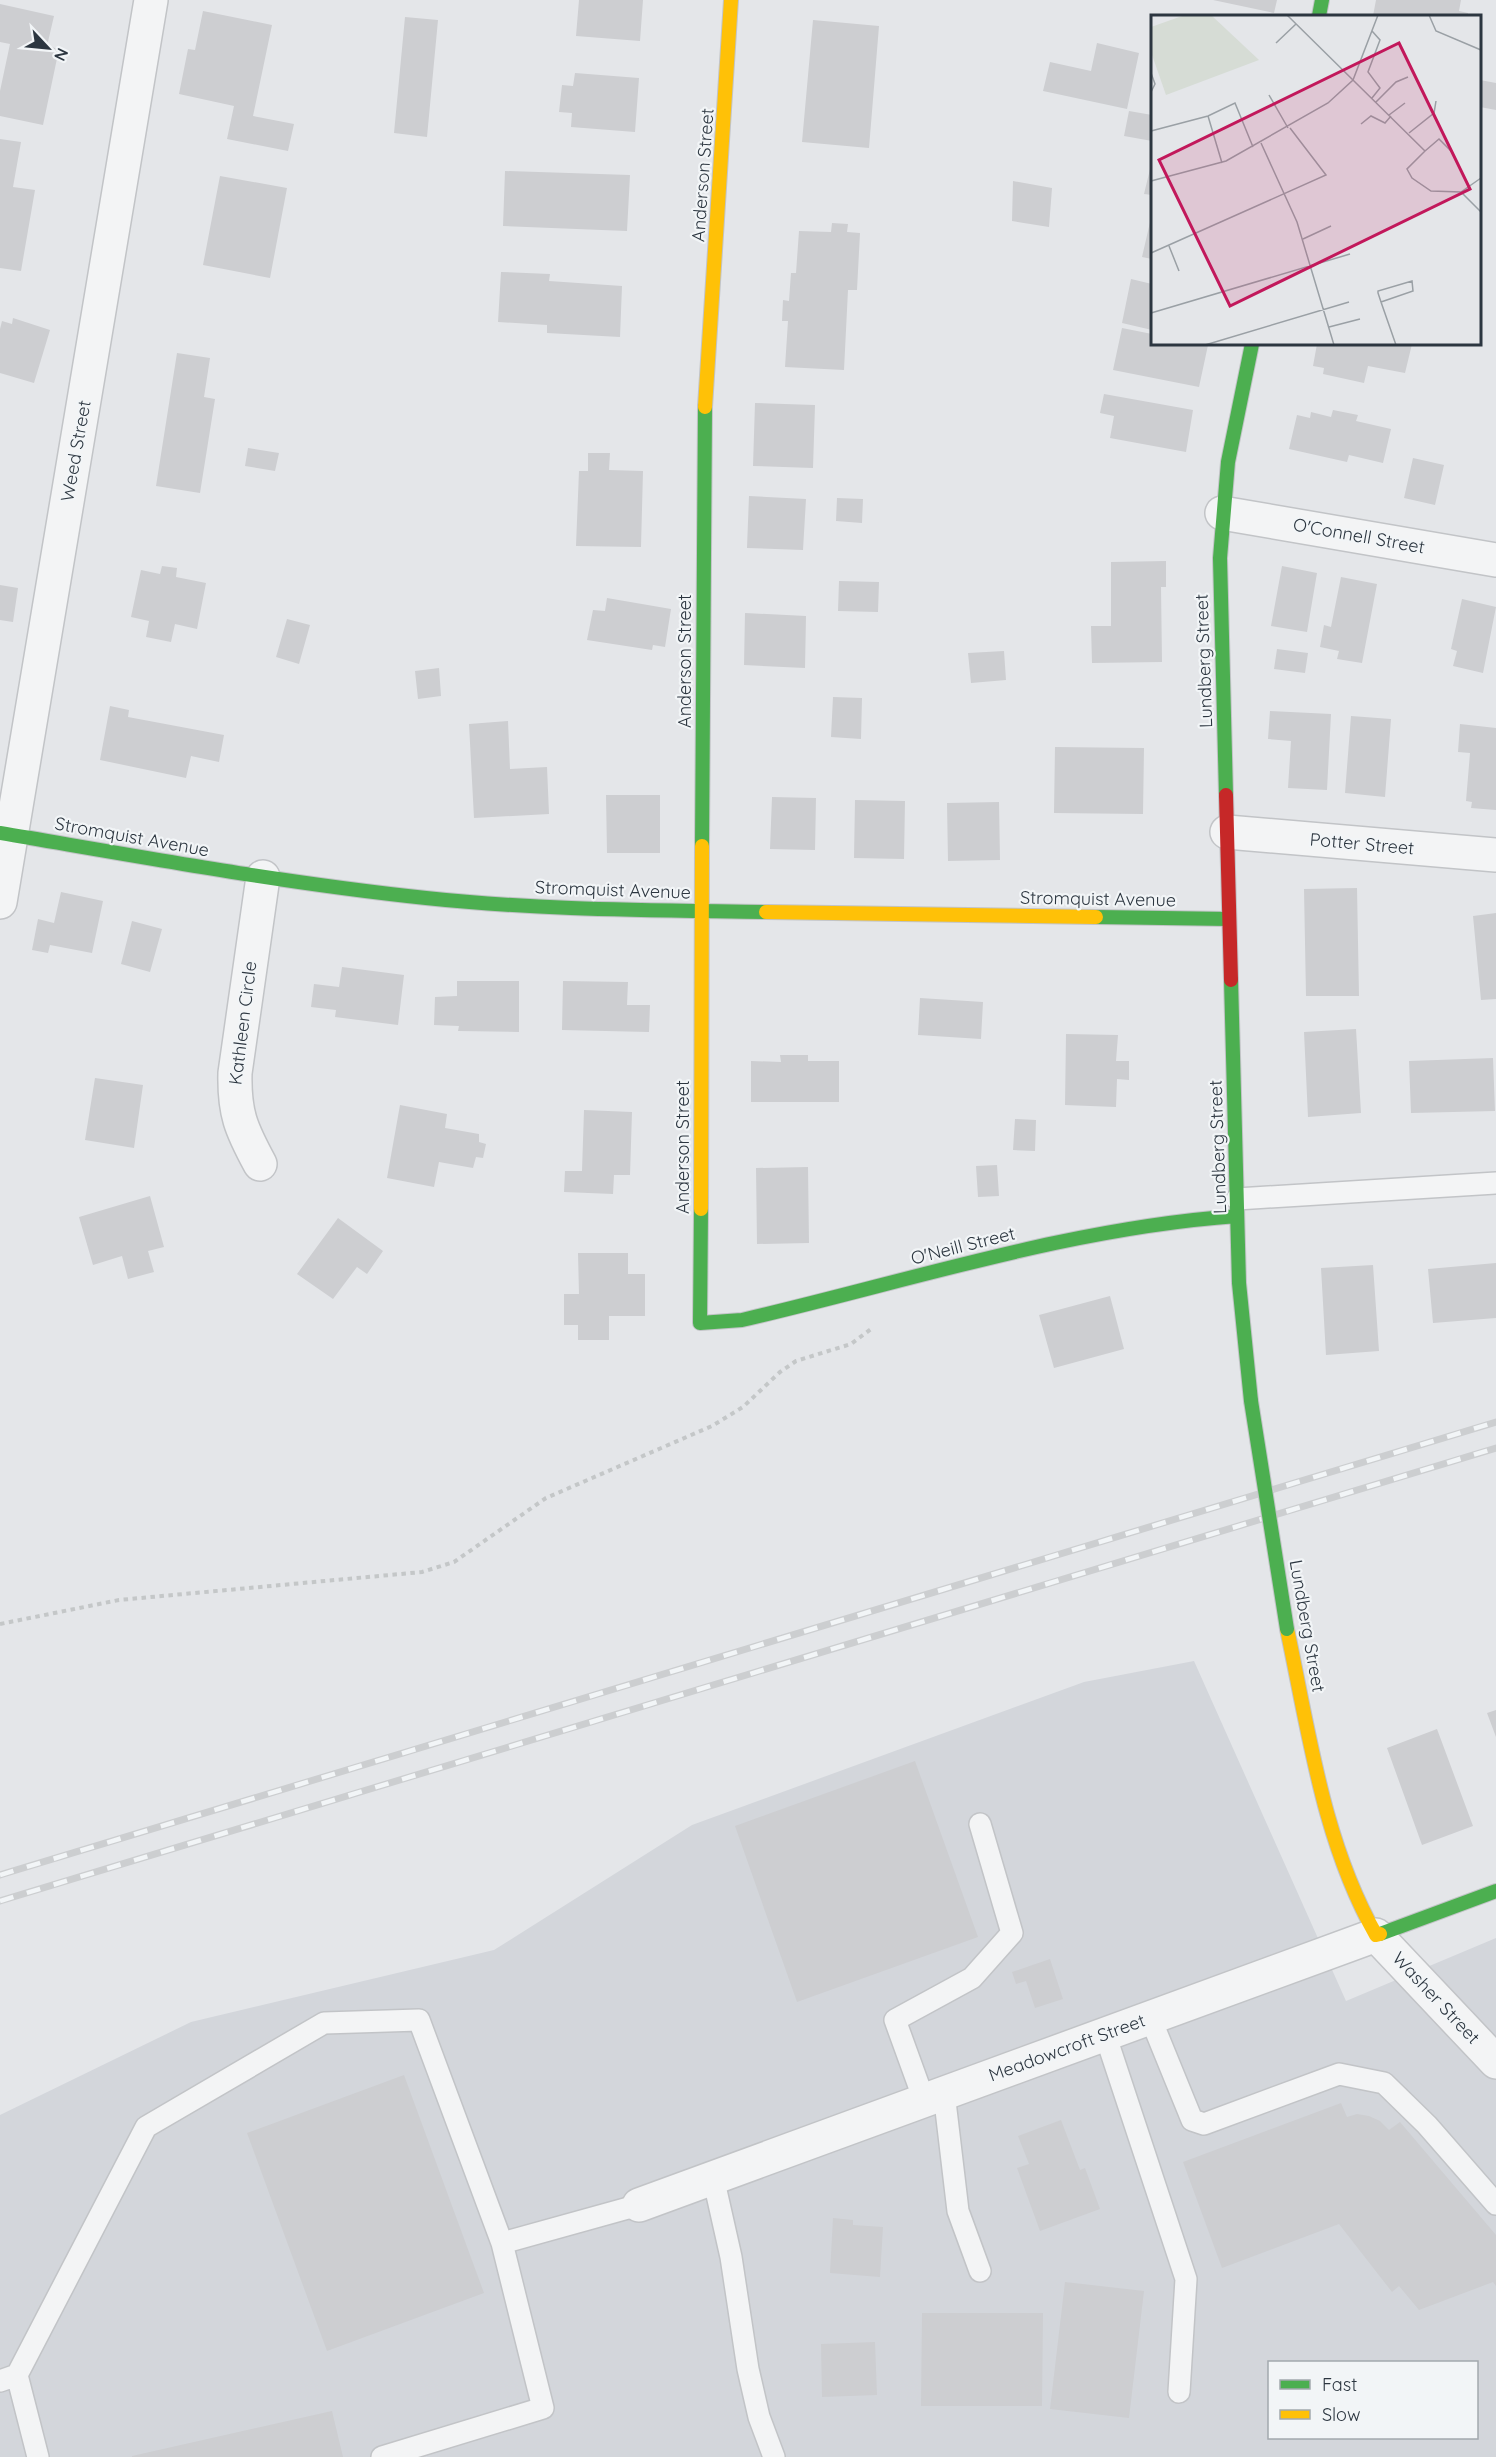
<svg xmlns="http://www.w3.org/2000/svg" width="1496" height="2457" font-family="Quicksand,sans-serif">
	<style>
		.built { fill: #d3d6db; fill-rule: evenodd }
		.building { fill: #cdced1 }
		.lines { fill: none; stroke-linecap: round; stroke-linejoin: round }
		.lane-casing { stroke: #c2c4c7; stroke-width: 24 }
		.street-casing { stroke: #c2c4c7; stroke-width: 36 }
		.fast-casing { stroke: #c2c4c7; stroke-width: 16 }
		.slow-casing { stroke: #c2c4c7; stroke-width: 16 }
		.jam-casing { stroke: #c2c4c7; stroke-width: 16 }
		.path { stroke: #c4c7c8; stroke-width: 4; stroke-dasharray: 4.5 4.5; stroke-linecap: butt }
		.lane { stroke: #f3f4f5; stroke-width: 21 }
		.street { stroke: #f3f4f5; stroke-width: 33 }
		.fast { stroke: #4caf50; stroke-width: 14 }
		.slow { stroke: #ffc107; stroke-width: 14 }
		.jam { stroke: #c62828; stroke-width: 14 }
		.rail-casing { stroke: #ccced0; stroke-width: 7 }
		.rail { stroke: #f2f5f7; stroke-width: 4.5; stroke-dasharray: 14; stroke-linecap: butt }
		.fast-bridge-casing { stroke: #c2c4c7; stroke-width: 16; stroke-linecap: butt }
		.fast-bridge { stroke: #4caf50; stroke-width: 14 }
		.labels { text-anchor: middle; stroke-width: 4.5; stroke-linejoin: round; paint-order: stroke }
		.street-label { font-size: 18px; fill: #2c3640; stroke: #f2f5f7 }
		.inset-road { fill: none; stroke: #9aa0a5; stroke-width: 1.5 }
		.view { fill: #c2185b; fill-opacity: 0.15; stroke: #c2185b; stroke-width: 3 }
		.inset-edge { fill: none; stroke: #2c3640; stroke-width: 3 }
	</style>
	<rect width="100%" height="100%" fill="#e4e6e9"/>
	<path class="built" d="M1194 1661 1346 2001 1496 1938V2457H0V2115L191 2022 494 1950 692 1825 1084 1682ZM1270 2362H1476V2438H1270Z"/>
	<path class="building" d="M579 0H643L640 41 576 36Z
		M1213 0H1277L1274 13Z
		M1376 0H1461L1459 11 1468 13V16H1373Z
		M0 4 54 16 47 46 59 49 43 125 0 116V91L10 44 0 42Z
		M203 11 272 25 253 116 294 124 288 151 227 139 234 106 179 94 188 49 195 50Z
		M405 17 438 20 427 137 394 133Z
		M813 20 879 26 869 148 802 142Z
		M1097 43 1139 53 1127 109 1043 91 1050 62 1091 71Z
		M575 73 639 78 635 132 571 127 572 113 559 112 562 85 573 86Z
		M1480 80 1496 83V110L1480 107Z
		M1129 111 1152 115V141L1124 136Z
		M0 139 21 142 13 187 35 190 21 271 0 268Z
		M1152 161V195L1144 194Z
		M505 171 630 175 627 231 503 226Z
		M220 176 287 188 270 278 203 265Z
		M1013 181 1052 188 1049 227 1012 221Z
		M1151 218 1152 219V259L1142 257Z
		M832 223 848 224 847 232 860 233 857 290H848L844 370 785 367 788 321H782L783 300 789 301 791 273H796L799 231 831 232Z
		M501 272 550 274 549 281 622 286 620 337 547 333V325L498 322Z
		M1131 279 1152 284V330L1122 323Z
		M13 318 50 330 34 383 0 373V329L2 321 12 324Z
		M1122 328 1152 334V344L1208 345 1199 387 1113 370Z
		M1317 344H1412L1405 373 1368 366 1364 383 1323 374 1324 368 1313 366Z
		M177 353 210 358 204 397 215 399 200 493 156 486Z
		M1104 394 1193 410 1186 452 1110 438 1114 416 1100 413Z
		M755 403 815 405 813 468 753 466Z
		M1333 410 1358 415 1356 421 1391 429 1383 463 1349 455 1347 462 1289 449 1297 415 1310 418 1311 412 1331 417Z
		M248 448 279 453 275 471 245 466Z
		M588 453H610L609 470 643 471 641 547 576 546 579 471H588Z
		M1413 458 1444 465 1435 505 1404 498Z
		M749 496 806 499 803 550 747 548Z
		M837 498 863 499 862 523 836 521Z
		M1166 561V587H1161L1162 662 1092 663 1091 626H1111V562Z
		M162 566 177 568 176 577 206 583 197 629 175 624 171 642 146 637 149 621 131 617 141 570 160 574Z
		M1282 566 1317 573 1307 632 1271 626Z
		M1341 577 1377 584 1362 663 1337 659 1339 651 1320 647 1324 625 1331 627Z
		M839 581 879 582 878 612 838 611Z
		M0 585 18 588 13 622 0 620Z
		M607 598 671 609 665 647 653 645 652 650 587 640 593 610 605 611Z
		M1462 599 1496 607 1483 673 1453 666 1457 651 1451 649Z
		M745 613 806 616 805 668 744 665Z
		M287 619 310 625 299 664 276 657Z
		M1277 649 1308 653 1305 673 1274 669Z
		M1004 651 1006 680 971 683 968 653Z
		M439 668 441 696 418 699 415 671Z
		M833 697 862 698 861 739 831 737Z
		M110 706 129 710 128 717 224 735 219 762 191 756 186 778 100 760Z
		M1270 711 1331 714 1327 790 1288 788 1291 741 1268 739Z
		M1351 716 1391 719 1385 797 1345 793Z
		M508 721 510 769 547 767 549 814 474 818 469 724Z
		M1460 724 1496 728V810L1471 808 1472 802 1466 801 1470 753 1458 752Z
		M1055 747 1144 748 1143 814 1054 813Z
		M606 795H660V853H607Z
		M772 797 816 798 815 850 770 849Z
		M855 800 905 801 904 859 854 858Z
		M999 802 1000 860 948 861 947 803Z
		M1357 888 1359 996H1306L1304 889Z
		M61 892 103 901 92 953 50 945 48 953 32 950 38 919 54 923Z
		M1496 913V999L1481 1000 1473 916Z
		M132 921 162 929 150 972 121 964Z
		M342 967 404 975 398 1025 335 1017 336 1010 311 1007 314 984 339 987Z
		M457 981H519V1032L458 1031 459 1026 434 1025 435 997 457 996Z
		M563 981 628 982 627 1005H650L649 1032 562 1030Z
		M920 998 983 1002 981 1039 918 1035Z
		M1356 1029 1361 1113 1308 1117 1304 1032Z
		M1066 1034 1118 1035 1116 1061H1129V1080L1117 1079 1116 1107 1065 1105Z
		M780 1055H808V1061H839V1102H751V1061L781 1062Z
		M1493 1058 1495 1111 1411 1113 1409 1061Z
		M95 1078 143 1085 134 1148 85 1140Z
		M400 1105 447 1114 445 1128 479 1134V1142L486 1144 483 1158 476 1157 473 1168 439 1162 434 1187 387 1178Z
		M584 1110 632 1112 630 1175H614L613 1194 564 1192 565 1171H582Z
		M1015 1119 1036 1120 1035 1151 1013 1150Z
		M997 1165 999 1196 978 1197 976 1166Z
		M808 1167 809 1243 757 1244 756 1168Z
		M150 1196 164 1247 148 1251 154 1272 128 1279 122 1256 93 1265 79 1217Z
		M338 1218 383 1251 367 1274 357 1267 333 1299 297 1274Z
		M578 1253H628V1274H645V1316H609V1340H578V1325H564V1294H579Z
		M1496 1263V1318L1433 1323 1428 1269Z
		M1373 1265 1379 1351 1326 1355 1321 1268Z
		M1110 1296 1124 1349 1054 1368 1039 1315Z
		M1496 1710V1737L1487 1713Z
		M1437 1729 1473 1826 1422 1845 1387 1748Z
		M915 1761 978 1937 797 2002 735 1826Z
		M1050 1959 1063 1999 1035 2008 1026 1981 1016 1984 1012 1972Z
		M404 2075 484 2293 327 2351 247 2133Z
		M1341 2103 1347 2117 1357 2114 1369 2116 1380 2121 1389 2130 1400 2122 1496 2235V2286L1493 2282 1419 2310 1399 2286 1392 2292 1339 2224 1222 2268 1183 2162Z
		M1061 2120 1080 2170 1085 2168 1100 2209 1040 2231 1017 2168 1029 2164 1018 2136Z
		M833 2218 853 2220V2225L883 2227 880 2277 830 2273Z
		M1065 2282 1144 2291 1129 2418 1050 2409Z
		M922 2313H1043L1042 2406H921Z
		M875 2342 877 2395 822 2397 821 2344Z
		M332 2411 343 2457H132V2456Z"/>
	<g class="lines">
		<g class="lane-casing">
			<path id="lane" d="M1237 1199 1496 1183
				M1150 2017 1192 2120 1204 2124 1339 2074 1384 2083 1427 2125 1496 2204
				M1105 2034 1186 2279 1179 2392
				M944 2093 958 2211 980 2271
				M924 2100 895 2020 972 1978 1012 1933 980 1824
				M713 2177 731 2257 748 2369 759 2417 774 2457
				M17 2375 38 2457
				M0 2381 17 2375 146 2127 324 2023 419 2020 502 2243
				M382 2457 543 2408 502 2243 639 2205"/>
		</g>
		<g class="street-casing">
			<path id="street" d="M1222 513 1496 560
				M1227 832 1496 855
				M0 902 151 0
				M260 1164C241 1129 234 1113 235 1073L263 877
				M639 2205 1376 1935 1496 2062"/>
		</g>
		<g class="fast-casing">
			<path id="fast" d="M1319 16 1322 0
				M1226 795 1220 558 1228 462 1252 344
				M0 833C142 857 283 883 426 898 538 910 653 910 766 912
				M702 846 705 407
				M1096 917 1229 919
				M1231 980 1239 1283 1251 1401
				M701 1209 700 1323 742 1320C906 1282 1068 1228 1237 1216
				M1380 1934 1496 1891"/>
		</g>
		<g class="slow-casing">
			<path id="slow" d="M705 407 731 0
				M766 912 1096 917
				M701 1209 702 846
				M1287 1629C1309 1732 1323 1842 1376 1935L1380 1934"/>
		</g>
		<g class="jam-casing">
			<path id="jam" d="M1226 795 1231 980"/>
		</g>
		<path class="path" d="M0 1624 119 1600 422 1572 454 1562 546 1498 712 1426 743 1407 780 1372 796 1361 851 1344 871 1329"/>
		<use href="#lane" class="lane"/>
		<use href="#street" class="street"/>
		<use href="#fast" class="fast"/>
		<use href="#slow" class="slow"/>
		<use href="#jam" class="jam"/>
		<g class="rail-casing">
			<path id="rail" d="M0 1875 1496 1422
				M0 1901 1496 1448"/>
		</g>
		<use href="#rail" class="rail"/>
		<g class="fast-bridge-casing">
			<path id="fast-bridge" d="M1251 1401 1287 1629"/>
		</g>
		<use href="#fast-bridge" class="fast-bridge"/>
	</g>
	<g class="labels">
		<g class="street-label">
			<text transform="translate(703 175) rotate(-86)" y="6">Anderson Street</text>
			<text transform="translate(76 451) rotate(-80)" y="6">Weed Street</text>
			<text transform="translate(1359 536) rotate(10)" y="6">O'Connell Street</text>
			<text transform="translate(685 661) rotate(-90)" y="6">Anderson Street</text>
			<text transform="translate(1204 661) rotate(-92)" y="6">Lundberg Street</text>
			<text transform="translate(132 837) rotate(10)" y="6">Stromquist Avenue</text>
			<text transform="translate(1362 844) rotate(5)" y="6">Potter Street</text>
			<text transform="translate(613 890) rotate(2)" y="6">Stromquist Avenue</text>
			<text transform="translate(1098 899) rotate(1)" y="6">Stromquist Avenue</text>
			<text transform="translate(243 1023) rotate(-83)" y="6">Kathleen Circle</text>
			<text transform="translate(683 1147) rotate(-90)" y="6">Anderson Street</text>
			<text transform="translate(1218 1147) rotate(-92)" y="6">Lundberg Street</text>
			<text transform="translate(963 1246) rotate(-14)" y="6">O'Neill Street</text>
			<text transform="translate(1307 1626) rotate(80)" y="6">Lundberg Street</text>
			<text transform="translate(1436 1998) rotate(47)" y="6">Washer Street</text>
			<text transform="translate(1067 2048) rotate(-20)" y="6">Meadowcroft Street</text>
		</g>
	</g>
	<g transform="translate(1151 15)">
		<rect width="330" height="330" fill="#e4e6e9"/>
		<path d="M34 0H60L108 45 15 80 0 37V12Z" fill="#d6dcd5"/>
		<path class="inset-road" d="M136 0 274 136 288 124 302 138M278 0 285 16 330 35M221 16 229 25 217 57 229 73 221 83M125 28 145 9M0 58 4 69 0 77M118 80 137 113M225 87 245 67 257 62M238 100 254 88M57 101 71 148M210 109 220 101 234 108 240 101M0 116 57 101 84 88 102 132M258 118 283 98 285 86M110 128 146 207 183 330M274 136 256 154 261 163 280 176 310 177 330 197M0 166 75 146 177 88 202 65 227 0M310 177 330 163M152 224 180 211M18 231 28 256M0 238 175 160 139 113M230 287 262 276 261 266 227 276V278L230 287 245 330M0 298 199 239M178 312 209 304M54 330 198 287"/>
		<path class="view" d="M248 28 319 174 79 291 8 145Z"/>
		<rect width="330" height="330" class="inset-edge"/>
	</g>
	<rect x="1268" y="2361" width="210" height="78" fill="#f2f5f7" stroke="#a3a9ae" stroke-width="1.5"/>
	<rect x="1280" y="2380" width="30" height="9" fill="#4caf50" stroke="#a3a9ae" stroke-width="1.5"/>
	<text x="1322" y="2391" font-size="18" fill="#2c3640">Fast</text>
	<rect x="1280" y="2410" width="30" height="9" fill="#ffc107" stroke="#a3a9ae" stroke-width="1.5"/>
	<text x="1322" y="2421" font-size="18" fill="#2c3640">Slow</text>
	<g transform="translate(48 48) rotate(116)" stroke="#f2f5f7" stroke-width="4.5" paint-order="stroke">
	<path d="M0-4.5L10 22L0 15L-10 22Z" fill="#2c3640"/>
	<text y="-9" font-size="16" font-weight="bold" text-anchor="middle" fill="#2c3640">N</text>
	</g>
</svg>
